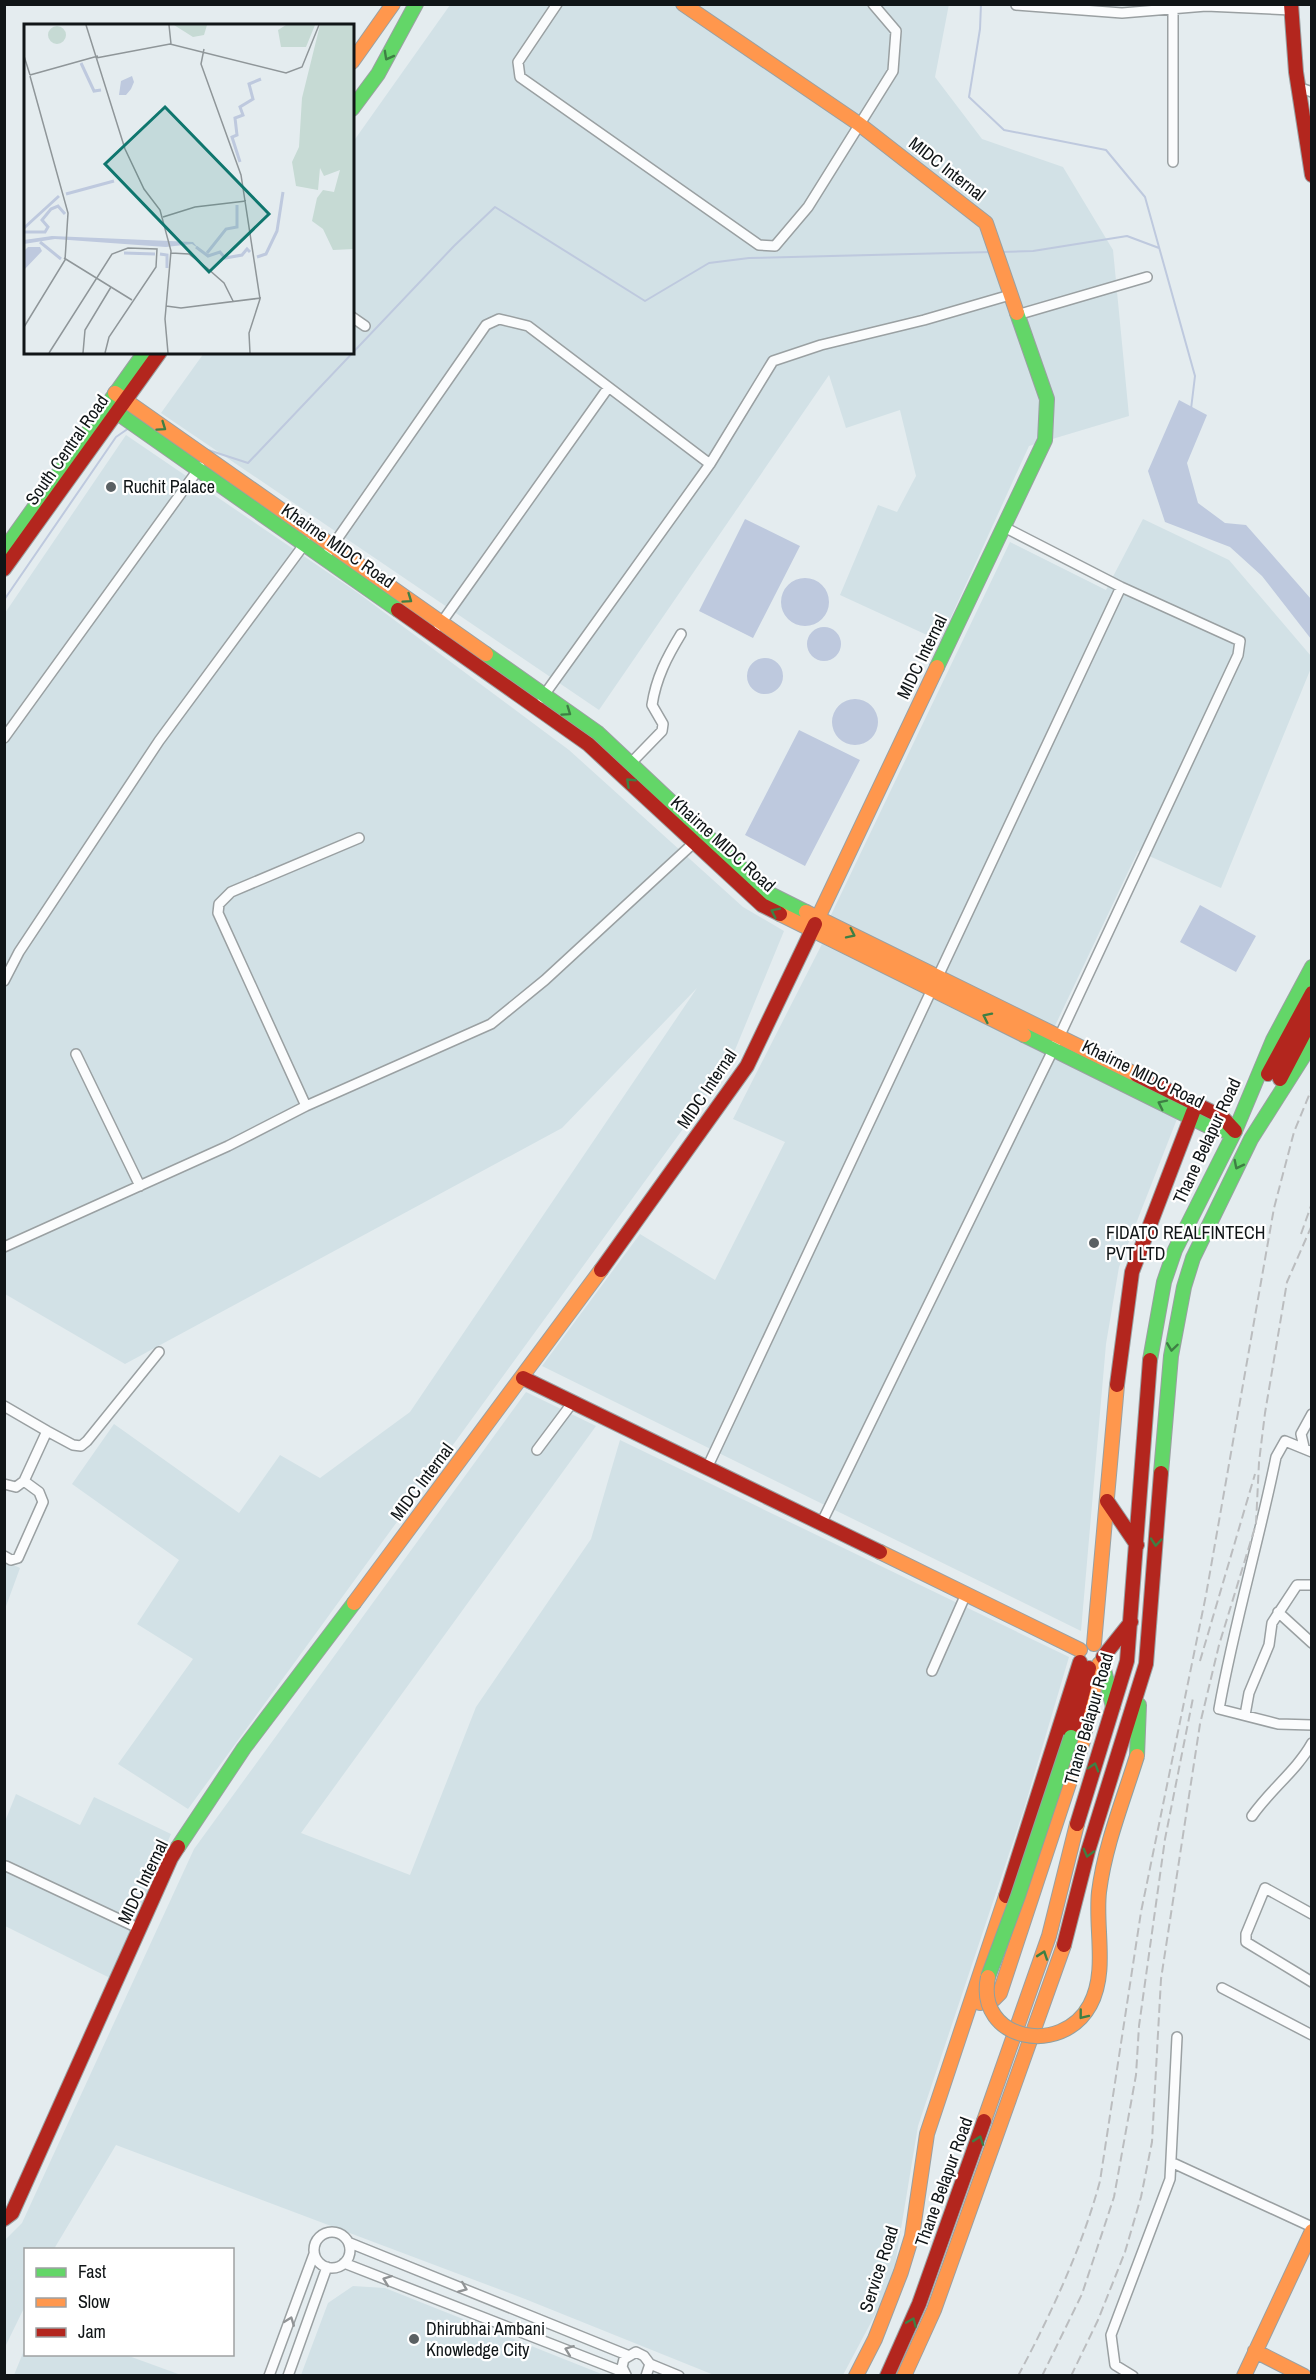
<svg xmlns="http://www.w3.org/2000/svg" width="1316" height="2380" font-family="'Archivo Narrow',sans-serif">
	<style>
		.built { fill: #d2e1e6 }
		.water { fill: #bec9de }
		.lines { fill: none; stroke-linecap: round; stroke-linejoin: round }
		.stream { stroke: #bec9de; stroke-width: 2 }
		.street-casing { stroke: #9aa0a2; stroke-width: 12 }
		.fast-casing { stroke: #9aa0a2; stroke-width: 16 }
		.slow-casing { stroke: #9aa0a2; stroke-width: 16 }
		.jam-casing { stroke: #9aa0a2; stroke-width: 16 }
		.street { stroke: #fbfcfd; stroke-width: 9 }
		.fast { stroke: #63d668; stroke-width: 14 }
		.slow { stroke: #ff974d; stroke-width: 14 }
		.jam { stroke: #b3261e; stroke-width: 14 }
		.rail { stroke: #bbbdbf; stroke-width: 2; stroke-dasharray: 9 4.5; stroke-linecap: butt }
		.fast-bridge-casing { stroke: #8fa0a1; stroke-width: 16; stroke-linecap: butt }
		.slow-bridge-casing { stroke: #8fa0a1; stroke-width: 16; stroke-linecap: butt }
		.fast-bridge { stroke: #63d668; stroke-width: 14 }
		.slow-bridge { stroke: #ff974d; stroke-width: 14 }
		.oneway { stroke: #3e7f44 }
		.oneway2 { stroke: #919496 }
		.poi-dot { fill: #5a6063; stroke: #fff; stroke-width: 2 }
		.labels { text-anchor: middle; stroke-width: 4.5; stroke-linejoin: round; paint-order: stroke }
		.street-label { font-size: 18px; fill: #101517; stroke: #fff }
		.poi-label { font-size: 18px; fill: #101517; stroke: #fff; text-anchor: start }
		.inset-river { fill: none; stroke: #bec9de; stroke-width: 3 }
		.inset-road { fill: none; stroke: #8f9699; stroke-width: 1.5 }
		.view { fill: #0f766e; fill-opacity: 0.15; stroke: #0f766e; stroke-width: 3 }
		.inset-edge { fill: none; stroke: #101517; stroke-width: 3 }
	</style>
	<rect width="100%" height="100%" fill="#e4ecef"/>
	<path class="built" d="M949 4 935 77 982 139 1063 167 1113 250 1129 416 1029 446 940 641 840 595 878 505 897 512 916 476 900 410 846 428 829 375 599 710 161 413 204 353 352 352 353 142 450 5Z
		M126 435 358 593 569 750 743 907 784 931 728 1067 188 1809 118 1764 193 1659 137 1624 179 1560 72 1484 114 1424 239 1513 280 1455 320 1478 410 1412 697 988 562 1128 125 1364 5 1294V613Z
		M1143 519 1229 560 1311 656V668L1221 888 1138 851 1053 1030 830 917 1010 542 1106 590Z
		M822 944 1177 1119 1119 1267 1106 1344 1081 1631 542 1366 640 1234 715 1280 785 1142 733 1119Z
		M526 1392 596 1426 301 1833 410 1875 476 1707 591 1539 620 1440 1069 1657 1024 1809 918 2126 892 2283 843 2375H714L525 2299 116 2145 54 2249 26 2250 25 2306 5 2347V2240L22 2223 194 1849Z
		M5 1561 20 1568 5 1609Z
		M16 1794 80 1825 94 1797 171 1834 110 1978 5 1926 4 1824Z
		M353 2286 385 2288 604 2375H301L328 2303Z
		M25 2348 26 2354 126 2355 181 2375H14Z"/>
	<path class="water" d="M1179 400 1207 415 1187 463 1198 503 1225 523 1246 525 1311 599V639L1262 576 1230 547 1165 522 1148 471Z
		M745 519 800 546 753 638 699 611Z
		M781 602a24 24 0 1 1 48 0a24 24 0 1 1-48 0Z
		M807 644a17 17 0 1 1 34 0a17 17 0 1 1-34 0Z
		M747 676a18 18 0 1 1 36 0a18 18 0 1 1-36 0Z
		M832 722a23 23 0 1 1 46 0a23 23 0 1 1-46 0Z
		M799 730 860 760 805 866 745 835Z
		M1200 905 1256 936 1236 972 1180 942Z"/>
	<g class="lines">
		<path class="stream" d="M981 4 980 29 969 97 1004 130 1106 150 1145 197 1195 376 1191 409
			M1001 252 1033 251 1127 236 1159 248
			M205 449 248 463 454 246 495 207 645 301 709 263 749 258 992 252
			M4 600 116 437 129 428"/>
		<g class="street-casing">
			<path id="street" d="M557 4 518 62 520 77 759 245 775 246 808 207 893 71 896 31 873 4
				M1016 5 1122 13 1206 6 1291 10
				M1298 87 1312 92
				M1173 162V9
				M1017 315 1147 277
				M352 317 365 326
				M324 558 486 325 499 319 528 326 710 464
				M439 626 608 388
				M542 698 710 464 773 361 821 345 924 320 1010 295
				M4 738 200 467
				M631 763 662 731 663 724 652 705C656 678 667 657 681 634
				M4 981 19 952 159 741 306 542
				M76 1054 140 1186
				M306 1106 218 913 219 904 231 892 359 838
				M4 1247 228 1146 306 1106 491 1024 545 980 698 839
				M4 1406 47 1431
				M1304 1447 1301 1434 1312 1414
				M537 1450 573 1402
				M1312 1452 1285 1441 1276 1457C1259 1541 1234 1624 1219 1709L1278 1724 1312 1725
				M707 1468 1121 587
				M4 1484 16 1487 24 1481 47 1431 73 1445 81 1446 87 1441 159 1352
				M821 1524 1053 1050 1238 655 1240 641 1121 587 1004 527
				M4 1556 11 1560 18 1558 43 1502 39 1492 24 1481
				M1278 1612 1312 1643
				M932 1671 966 1594
				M1245 1715 1249 1693 1269 1645 1272 1623 1297 1585H1312
				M1252 1816C1270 1790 1297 1770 1312 1743
				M6 1866 140 1929
				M1312 1914 1265 1888 1246 1934V1942L1312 1982
				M1222 1988 1312 2035
				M1173 2163 1312 2227
				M314 2250a18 18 0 1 1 36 0a18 18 0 1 1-36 0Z
				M350 2243 627 2355
				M344 2263 623 2372
				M650 2364 679 2376
				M626 2375 622 2367 624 2359 636 2352 644 2356 650 2364 646 2376
				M269 2376 314 2254
				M288 2376 327 2267
				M1133 2376 1115 2365 1111 2335 1170 2179 1177 2037"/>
		</g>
		<g class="fast-casing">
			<path id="fast" d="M352 109 378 74 416 4
				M106 405 398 610
				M4 550 145 352
				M486 654 598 733 768 893 806 912
				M937 667 1045 440 1047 399 1017 313
				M1024 1035 1216 1130 1235 1131
				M1150 1360 1164 1282 1175 1250 1235 1131 1273 1040 1312 967
				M1161 1473 1171 1356 1184 1287 1193 1258 1251 1139 1312 1043
				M1102 1661 1113 1707
				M1137 1756 1139 1705
				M178 1847 244 1748 354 1603"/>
		</g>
		<g class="slow-casing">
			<path id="slow" d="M683 4 859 124 986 223 1017 313
				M352 62 393 4
				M115 393 486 654
				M806 912 1137 1075
				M780 914 1024 1035
				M815 924 937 667
				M880 1552 1080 1650
				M354 1603 601 1270
				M1094 1644 1117 1385
				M980 2003 994 1999 1000 1993 1083 1741 1099 1664
				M984 2121 1049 1936 1077 1824
				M1255 2351 1304 2376
				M856 2376 875 2339 901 2272 912 2236 927 2134 1006 1896
				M904 2376 934 2310 1064 1945
				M1244 2376 1312 2231"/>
		</g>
		<g class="jam-casing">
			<path id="jam" d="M1291 4 1296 72 1312 175
				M4 569 160 352
				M398 610 588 744 762 905 780 914
				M1268 1074 1312 993
				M1137 1075 1222 1117 1235 1131
				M1280 1079 1312 1018
				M601 1270 747 1066 815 924
				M523 1378 880 1552
				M1117 1385 1132 1272 1193 1112
				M1107 1501 1137 1545
				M1103 1657 1131 1622
				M1071 1737 1089 1668
				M1077 1824 1127 1661 1150 1360
				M1006 1896 1080 1662
				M1064 1945 1088 1851 1146 1664 1161 1473
				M4 2219 12 2213 171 1858 178 1847
				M887 2376 919 2304 984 2121"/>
		</g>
		<use href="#street" class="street"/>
		<use href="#fast" class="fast"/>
		<use href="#slow" class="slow"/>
		<use href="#jam" class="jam"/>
		<path class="rail" d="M1301 1234 1312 1203
			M1200 1661 1255 1474
			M1018 2376C1051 2314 1082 2248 1100 2181L1141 1912 1206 1595 1274 1208 1294 1132 1312 1088
			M1042 2376 1082 2294 1114 2197 1136 2075 1139 2026 1165 1839 1193 1698
			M1071 2376 1098 2320 1125 2252 1141 2197 1152 2142 1161 1979 1200 1724 1219 1645 1256 1524 1259 1462 1265 1413 1287 1282 1312 1225"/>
		<g class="fast-bridge-casing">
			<path id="fast-bridge" d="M988 1977 1018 1896 1071 1737"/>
		</g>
		<g class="slow-bridge-casing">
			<path id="slow-bridge" d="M988 1977C975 2041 1062 2057 1090 2005 1108 1972 1095 1928 1099 1892 1105 1845 1123 1801 1137 1756"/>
		</g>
		<use href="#fast-bridge" class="fast-bridge"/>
		<use href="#slow-bridge" class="slow-bridge"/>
	</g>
	<defs><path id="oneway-chevron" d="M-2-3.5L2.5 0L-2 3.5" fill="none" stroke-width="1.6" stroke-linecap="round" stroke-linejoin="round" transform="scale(1.5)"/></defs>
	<g class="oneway">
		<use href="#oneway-chevron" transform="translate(388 56) rotate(119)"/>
		<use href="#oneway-chevron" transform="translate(162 427) rotate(35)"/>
		<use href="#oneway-chevron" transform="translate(408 599) rotate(35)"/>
		<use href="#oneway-chevron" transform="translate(567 712) rotate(35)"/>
		<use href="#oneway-chevron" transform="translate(630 782) rotate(-137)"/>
		<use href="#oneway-chevron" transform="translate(775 912) rotate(-154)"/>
		<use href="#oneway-chevron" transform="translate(851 934) rotate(26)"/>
		<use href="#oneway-chevron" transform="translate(987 1017) rotate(-154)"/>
		<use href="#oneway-chevron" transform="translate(1162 1104) rotate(-154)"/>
		<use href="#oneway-chevron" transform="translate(1238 1165) rotate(117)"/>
		<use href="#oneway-chevron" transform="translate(1172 1347) rotate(98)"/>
		<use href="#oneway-chevron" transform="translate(1156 1542) rotate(95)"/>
		<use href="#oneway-chevron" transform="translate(1094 1767) rotate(-73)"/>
		<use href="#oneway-chevron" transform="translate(1088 1853) rotate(105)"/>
		<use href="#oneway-chevron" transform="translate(1043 1955) rotate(-71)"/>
		<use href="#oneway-chevron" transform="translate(1083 2015) rotate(128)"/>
		<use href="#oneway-chevron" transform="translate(979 2140) rotate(-71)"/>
		<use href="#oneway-chevron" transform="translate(912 2322) rotate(-67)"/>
	</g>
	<g class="oneway2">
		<use href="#oneway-chevron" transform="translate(387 2280) rotate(-159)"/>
		<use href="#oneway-chevron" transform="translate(463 2288) rotate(22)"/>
		<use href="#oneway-chevron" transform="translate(290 2321) rotate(-69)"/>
		<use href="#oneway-chevron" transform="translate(569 2350) rotate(-159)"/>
	</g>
	<g class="poi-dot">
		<circle cx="111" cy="487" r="6"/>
		<circle cx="1094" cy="1243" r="6"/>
		<circle cx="414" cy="2339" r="6"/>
	</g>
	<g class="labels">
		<g class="street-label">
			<text transform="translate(947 169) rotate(38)" y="6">MIDC Internal</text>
			<text transform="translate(67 450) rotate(-55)" y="6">South Central Road</text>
			<text transform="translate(338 546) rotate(35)" y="6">Khairne MIDC Road</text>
			<text transform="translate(922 657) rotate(-64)" y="6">MIDC Internal</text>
			<text transform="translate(723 844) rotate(42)" y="6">Khairne MIDC Road</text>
			<text transform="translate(1143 1074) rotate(26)" y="6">Khairne MIDC Road</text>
			<text transform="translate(707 1089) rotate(-56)" y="6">MIDC Internal</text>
			<text transform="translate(1207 1141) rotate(-65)" y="6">Thane Belapur Road</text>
			<text transform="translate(422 1482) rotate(-53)" y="6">MIDC Internal</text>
			<text transform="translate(1089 1719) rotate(-74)" y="6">Thane Belapur Road</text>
			<text transform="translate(143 1882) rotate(-64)" y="6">MIDC Internal</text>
			<text transform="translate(944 2182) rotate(-70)" y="6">Thane Belapur Road</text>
			<text transform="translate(879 2269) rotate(-72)" y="6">Service Road</text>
		</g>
		<g class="poi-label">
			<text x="123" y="493">Ruchit Palace</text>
			<text x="1106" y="1239">FIDATO REALFINTECH<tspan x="1106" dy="21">PVT LTD</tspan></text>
			<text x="426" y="2335">Dhirubhai Ambani<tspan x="426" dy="21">Knowledge City</tspan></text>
		</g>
	</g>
	<g transform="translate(24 24)">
		<rect width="330" height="330" fill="#e4ecef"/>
		<path d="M150 1H183L180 11 169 13ZM262 1H291L282 23H257L254 6ZM296 1H330V225L309 226 299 205 288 197 293 174 299 166 310 168 316 146 300 152 296 144 294 166 272 162 268 138 275 123 278 74ZM24 11a9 9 0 1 1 18 0a9 9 0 1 1-18 0Z" fill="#c6dad4"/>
		<path d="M108 52 110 58 107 65 102 71H95L97 57ZM28 212 169 218 174 224 168 220 142 223 31 215 0 220V216ZM4 223H16L18 227 0 246V227Z" fill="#bec9de"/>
		<path class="inset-river" d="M57 39 70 67 77 66M216 138 208 113 213 111 211 94 219 91 216 83 229 75 225 60 237 55M42 170 90 157M0 204 35 172M0 208H21L24 203 18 196 27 185 34 182 41 190M16 218 37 235M172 223 184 232 196 228 201 234 218 231 223 225 226 228M100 229 131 230M183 229 202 205 213 203V181M136 230 143 231V244M233 233 242 230 253 207 259 168"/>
		<path class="inset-road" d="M62 1 101 125 120 165 136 186 147 227 141 295 144 329M145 1 147 20M180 25 177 40 217 151 221 177 236 275 225 309 226 329M0 32 6 51M72 34 146 20 262 49 278 43 295 1M6 51 74 32M139 193 171 183 222 177M147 229 165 230 183 244 200 259 209 277M40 234 108 276M142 282 157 284 237 274M0 303 41 236 44 189 6 52M25 329 88 230 104 224 133 225 132 243 85 313 81 329M59 329 61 306 87 263"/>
		<path class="view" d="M141 83 245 190 185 248 81 140Z"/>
		<rect width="330" height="330" class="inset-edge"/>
	</g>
	<rect width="1316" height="2380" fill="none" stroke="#101517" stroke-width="12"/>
	<rect x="24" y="2248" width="210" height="108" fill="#ffffff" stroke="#9fa1a2" stroke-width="1.5"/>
	<rect x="36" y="2268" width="30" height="9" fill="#63d668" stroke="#9fa1a2" stroke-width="1.5"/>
	<text x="78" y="2278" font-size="18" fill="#101517">Fast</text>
	<rect x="36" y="2298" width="30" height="9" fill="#ff974d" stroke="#9fa1a2" stroke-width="1.5"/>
	<text x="78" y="2308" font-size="18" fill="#101517">Slow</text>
	<rect x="36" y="2328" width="30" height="9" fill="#b3261e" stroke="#9fa1a2" stroke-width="1.5"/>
	<text x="78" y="2338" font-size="18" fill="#101517">Jam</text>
</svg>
